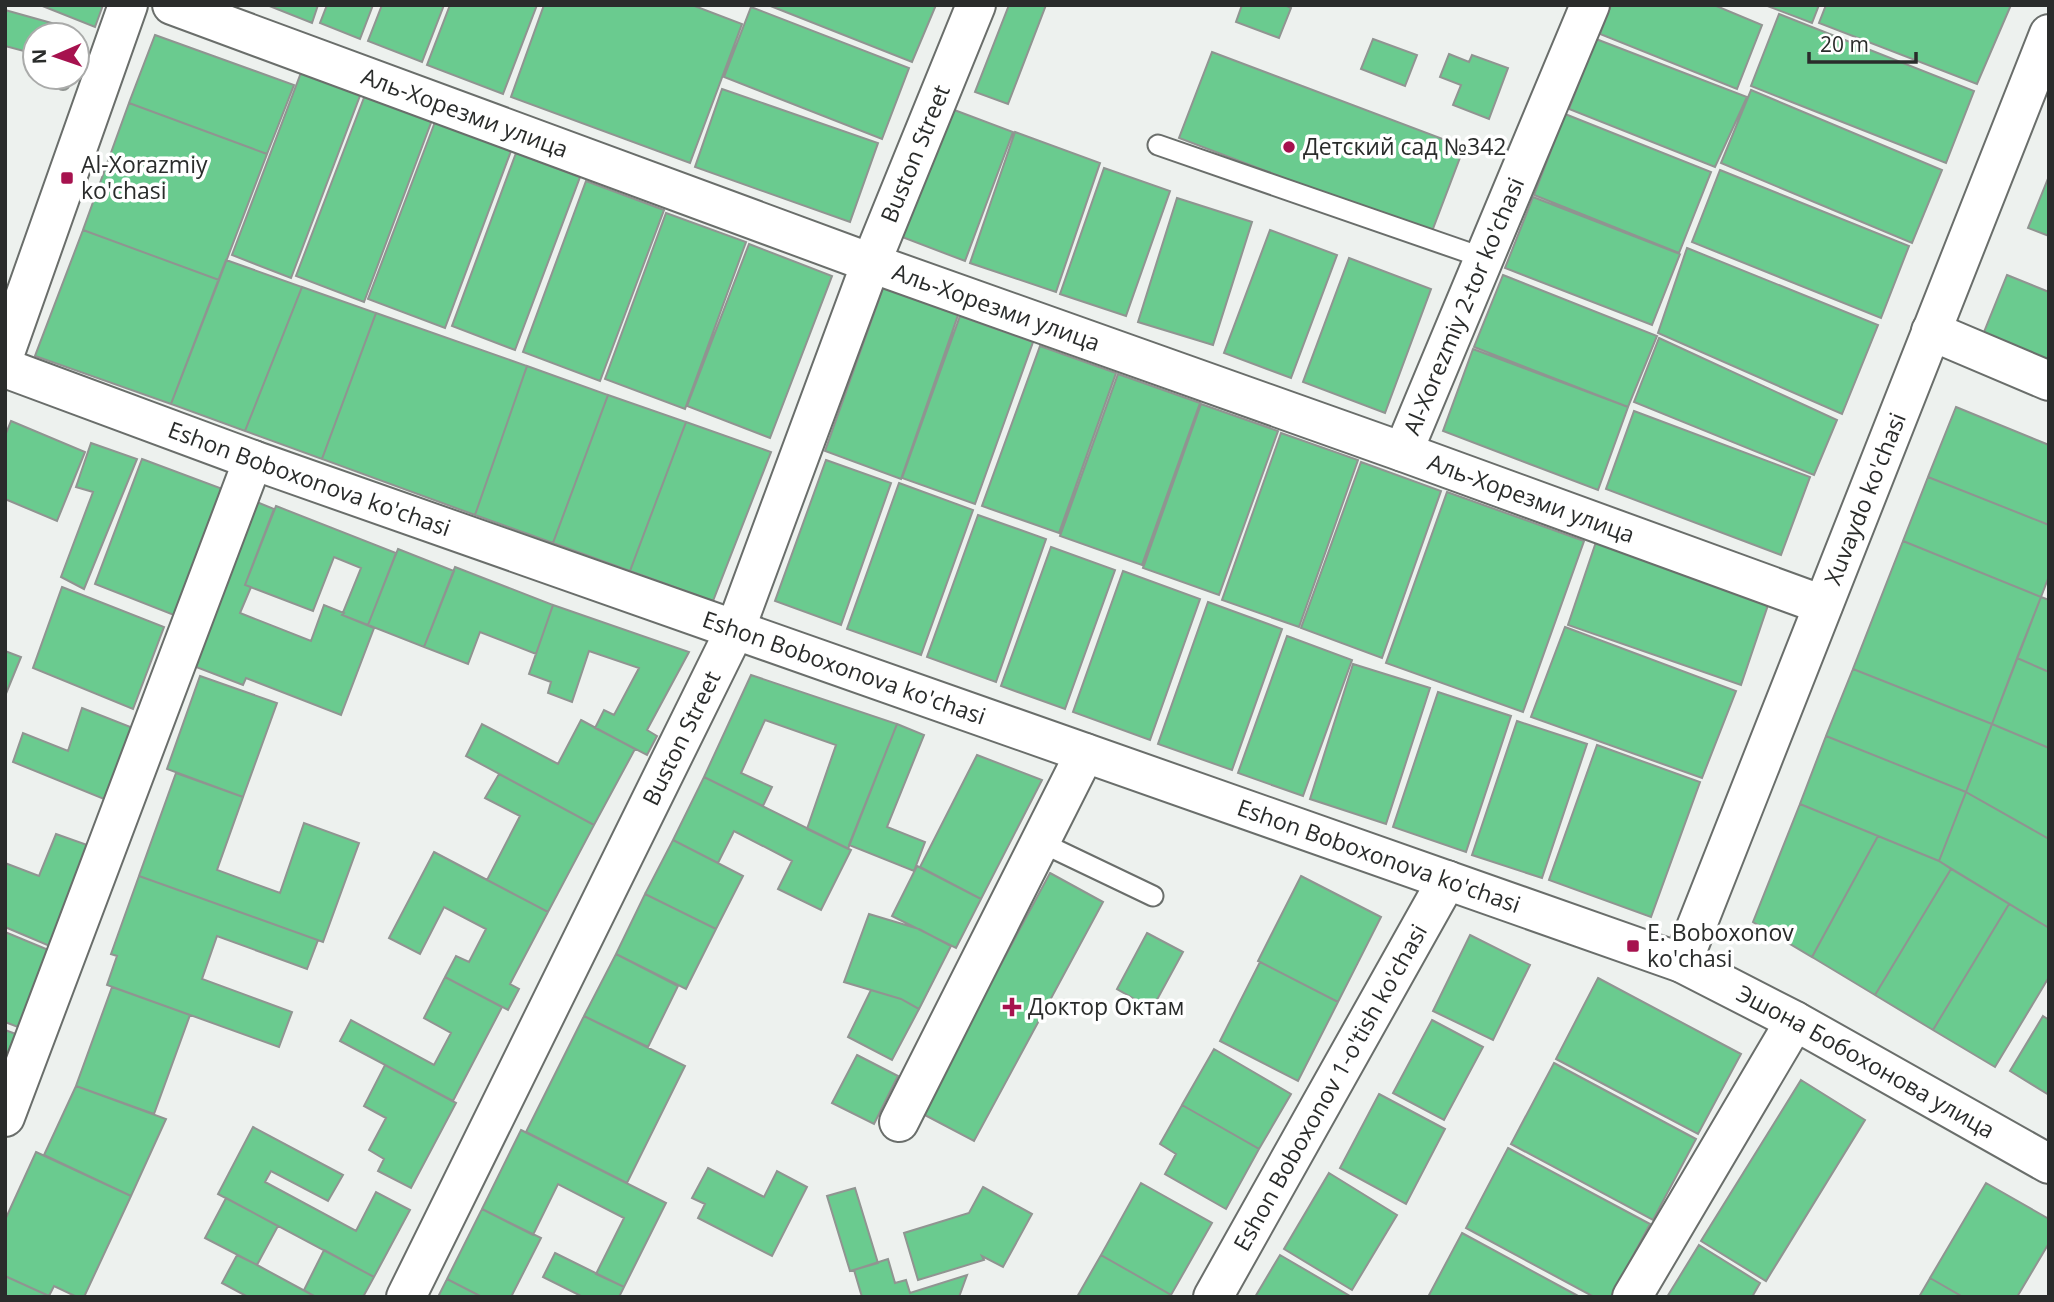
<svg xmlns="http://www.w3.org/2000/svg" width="2054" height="1302" font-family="'Open Sans',sans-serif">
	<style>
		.building { fill: #6acb8f; stroke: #909491; stroke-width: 2 }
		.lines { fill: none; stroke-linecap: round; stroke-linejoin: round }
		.lane-casing { stroke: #6a6e6b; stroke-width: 23 }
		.street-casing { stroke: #6a6e6b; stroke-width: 42 }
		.lane { stroke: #fff; stroke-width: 19 }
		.street { stroke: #fff; stroke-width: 38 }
		.poi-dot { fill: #a6124e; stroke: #fff; stroke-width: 2.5 }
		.labels { text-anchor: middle; stroke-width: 7; stroke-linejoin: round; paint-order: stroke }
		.street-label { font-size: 23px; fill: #2a2c2b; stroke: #fff }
		.poi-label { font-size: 23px; fill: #2a2c2b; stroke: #fff; text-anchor: start }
	</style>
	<rect width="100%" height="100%" fill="#edf1ee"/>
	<path class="building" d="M40 5H103L95 27Z
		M267 5H318L312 23Z
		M327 5H373L360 39 320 23Z
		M382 5H444L422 62 368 41Z
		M450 5H537L503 94 427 65Z
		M544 5H692L742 24 690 163 511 97Z
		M768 5H936L912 62Z
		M1009 5H1046L1008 104 975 92Z
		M1242 5H1285L1291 8 1279 38 1236 22Z
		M1611 5H1714L1762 25 1737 89 1600 34Z
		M1765 5H1819L1812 23Z
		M1826 5H2011L1977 84 1819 23Z
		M751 7 909 68 882 139 724 77Z
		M5 10 73 29 71 35H35V54L5 46Z
		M1779 14 1974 91 1946 163 1751 86Z
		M155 35 294 85 267 154 129 103Z
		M1373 39 1417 55 1405 86 1361 69Z
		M1596 39 1747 97 1715 167 1569 109Z
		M1212 52 1464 147 1431 234 1179 138Z
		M1449 54 1469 62 1472 55 1508 68 1489 119 1453 105 1461 85 1440 77Z
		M302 70 361 93 291 278 232 255Z
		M56 83a7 7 0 1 1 14 0a7 7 0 1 1-14 0Z
		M722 89 878 143 850 222 695 167Z
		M1751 90 1942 170 1912 243 1721 163Z
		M365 95 432 120 364 302 296 276Z
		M129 103 267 154 219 280 83 230Z
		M949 108 1013 132 965 261 902 237Z
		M1565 114 1711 172 1679 253 1534 195Z
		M435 122 511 151 445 328 368 299Z
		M1015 132 1100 163 1056 292 970 263Z
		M516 153 580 177 515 350 452 326Z
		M1104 168 1170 191 1126 316 1060 294Z
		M1720 170 1909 246 1881 318 1692 242Z
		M2049 176V236L2028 228Z
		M586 181 664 210 600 381 523 352Z
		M1533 197 1680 254 1652 325 1505 268Z
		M1177 198 1252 222 1213 345 1138 322Z
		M666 213 746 242 685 409 605 379Z
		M83 230 219 280 171 404 35 356Z
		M1270 230 1337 255 1291 378 1224 353Z
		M749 244 832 276 770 438 687 406Z
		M1687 248 1878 325 1842 414 1658 333Z
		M1349 258 1431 289 1385 413 1303 382Z
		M226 260 302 287 245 431 171 404Z
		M1503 275 1657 336 1628 407 1474 347Z
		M2007 275 2049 292V370L1980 342Z
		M302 287 376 313 322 459 245 431Z
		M883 288 958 315 901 479 825 451Z
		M376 313 527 366 475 515 322 459Z
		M960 316 1033 342 975 504 902 478Z
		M1659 338 1837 420 1814 475 1634 402Z
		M1040 346 1116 373 1059 533 982 506Z
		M1473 349 1628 407 1598 490 1443 431Z
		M527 366 608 395 553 543 475 515Z
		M1118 374 1200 403 1142 565 1060 536Z
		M608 395 686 422 630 571 553 543Z
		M1201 404 1278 431 1219 595 1143 568Z
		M1956 407 2049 445V525L1928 477Z
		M1634 411 1810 477 1781 555 1606 489Z
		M11 421 85 452 57 521 5 499V436Z
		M686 422 771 452 713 601 630 571Z
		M1281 433 1358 460 1299 627 1222 600Z
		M91 443 137 459 84 589 61 577 93 492 76 487Z
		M142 459 228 491 179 617 95 584Z
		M826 460 891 483 841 625 775 601Z
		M1361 462 1441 491 1382 658 1301 628Z
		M1928 477 2049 525V576L2041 597 1903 541Z
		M899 483 973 510 921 655 847 629Z
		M1447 492 1584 541 1523 712 1386 663Z
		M247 498 274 509 245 585 251 587 240 613 311 641 324 605 344 613 342 615 374 628 341 715 246 678 243 685 183 662Z
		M276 506 396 553 368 625 342 615 361 568 334 557 313 611 245 585Z
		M978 515 1046 539 996 682 927 657Z
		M1903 541 2041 597 1992 724 1853 669Z
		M1596 542 1769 602 1741 685 1568 625Z
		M1051 547 1115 570 1065 709 1001 686Z
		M398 549 454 571 424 647 368 625Z
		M455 567 553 605 536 654 480 632 468 664 424 647Z
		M1123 571 1200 599 1150 740 1073 712Z
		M62 587 164 627 133 709 33 668Z
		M2041 597 2049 600V672L2017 658Z
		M1208 602 1282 629 1232 770 1158 744Z
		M553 605 689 652 647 730 657 736 647 755 595 728 604 710 614 715 639 668 589 651 572 702 548 693 551 682 529 674Z
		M1565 627 1736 691 1702 778 1531 717Z
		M1287 636 1352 660 1303 796 1238 773Z
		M5 651 21 657 5 696Z
		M2017 658 2049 672V748L1992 724Z
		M1353 664 1430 688 1386 824 1310 799Z
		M1853 669 1992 724 1966 792 1826 736Z
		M751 675 897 724 848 849 807 829 836 745 765 720 741 773 772 787 763 806 704 777Z
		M200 676 277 703 243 797 167 769Z
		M1438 692 1511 716 1466 852 1393 827Z
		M82 708 133 728 104 799 13 762 23 733 68 751Z
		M581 720 635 749 594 825 466 756 482 724 558 764Z
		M1517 721 1587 744 1542 878 1472 855Z
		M897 724 924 735 887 827 925 842 914 871 849 845Z
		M1992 724 2049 748V839L1966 792Z
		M1826 736 1966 792 1939 861 1800 804Z
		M1597 745 1700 782 1651 917 1549 880Z
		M977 755 1042 780 981 899 920 867Z
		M176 773 243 797 217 870 280 893 304 823 359 843 323 942 139 876Z
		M499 774 594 825 548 912 487 880 520 816 485 798Z
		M704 777 851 850 821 910 778 889 792 861 734 831 718 863 673 840Z
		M1966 792 2049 839V928L1939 861Z
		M1800 804 1878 836 1812 957 1753 922Z
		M56 834 93 847 52 947 5 927V863L39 876Z
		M1878 836 1939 861 1951 869 1875 995 1812 957Z
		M673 840 743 876 716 929 645 894Z
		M434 852 548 912 510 984 519 989 508 1010 445 977 456 956 469 962 486 929 444 907 420 954 389 938Z
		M917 866 981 899 956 948 892 916Z
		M1951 869 2009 904 1933 1030 1875 995Z
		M1050 873 1103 902 974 1141 921 1113Z
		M139 876 318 940 307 969 217 936 202 979 292 1012 279 1047 107 985 117 956 111 954Z
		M1301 876 1381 917 1338 1002 1258 961Z
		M645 894 716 929 686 989 616 954Z
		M2009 904 2049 928V977L1995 1067 1933 1030Z
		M869 914 919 929 951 946 919 1009 901 999 844 982Z
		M5 932 51 951 18 1027 5 1022Z
		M1147 933 1183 952 1152 1009 1117 989Z
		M1470 935 1530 965 1493 1040 1433 1011Z
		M616 954 678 986 648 1047 584 1016Z
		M1260 962 1338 1002 1298 1081 1220 1041Z
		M445 977 502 1007 453 1101 340 1041 351 1020 434 1065 451 1033 424 1018Z
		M1598 978 1741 1054 1698 1134 1556 1059Z
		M112 987 190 1015 154 1114 76 1086Z
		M871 990 901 999 919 1009 892 1060 848 1037Z
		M584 1016 685 1066 627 1183 526 1132Z
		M2043 1016 2049 1020V1095L2010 1071Z
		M1432 1020 1483 1047 1444 1120 1393 1093Z
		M5 1030 16 1034 5 1059Z
		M1214 1049 1291 1094 1259 1149 1182 1105Z
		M857 1055 898 1076 874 1124 832 1103Z
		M1554 1063 1696 1139 1653 1220 1511 1144Z
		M385 1065 456 1103 411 1188 378 1171 384 1159 369 1150 386 1118 364 1106Z
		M1801 1080 1865 1120 1766 1281 1701 1241Z
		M76 1086 166 1119 131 1196 44 1155Z
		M1379 1094 1445 1129 1406 1204 1340 1168Z
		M1182 1105 1259 1149 1226 1209 1165 1174 1176 1154 1160 1144Z
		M253 1127 343 1175 328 1201 271 1171 265 1182 356 1231 376 1192 410 1210 374 1277 218 1194Z
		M521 1130 666 1203 624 1287 596 1274 624 1218 558 1184 533 1235 482 1209Z
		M1508 1148 1650 1224 1611 1297H1594L1466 1228Z
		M36 1152 131 1196 84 1297H77L54 1286 49 1296 5 1276V1220Z
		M708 1168 764 1197 777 1171 807 1187 772 1256 698 1218 705 1204 692 1198Z
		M1329 1173 1397 1215 1352 1290 1284 1249Z
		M1141 1183 1212 1223 1171 1295 1101 1255Z
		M1986 1183 2049 1219V1243L2017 1297H1963L1930 1278Z
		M983 1187 1032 1214 1003 1267 982 1256 984 1260 918 1280 904 1233 969 1213Z
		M855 1188 878 1263 850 1271 827 1196Z
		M226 1198 278 1226 257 1265 205 1238Z
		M482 1209 541 1238 511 1297H482L447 1279Z
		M1462 1233 1580 1297H1428Z
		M1699 1245 1760 1283 1752 1297H1667Z
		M324 1250 374 1277 363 1297H316L304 1290Z
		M555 1253 624 1287 619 1297H583L543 1277Z
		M237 1255 257 1265 316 1297H248L222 1283Z
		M1101 1255 1171 1295 1170 1297H1077Z
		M1280 1255 1350 1296V1297H1255Z
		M888 1259 895 1283 906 1280 910 1293 967 1275 959 1297H862L854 1270Z
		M5 1276 49 1296 50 1297H5Z
		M1930 1278 1963 1297H1919Z
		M447 1279 482 1297H438Z"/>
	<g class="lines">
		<g class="lane-casing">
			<path id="lane" d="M1158 145 1484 258
				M1040 842 1153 896"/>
		</g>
		<g class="street-casing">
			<g id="street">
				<path id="s1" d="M172 5 871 263 1403 452 1823 605"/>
				<path d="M1931 331 2049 381"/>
				<path d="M5 353 128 5"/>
				<path id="s2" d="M5 368 253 460 1682 963 1795 1021 2049 1164"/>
				<path id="s3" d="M1403 452 1590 5"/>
				<path id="s4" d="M1682 963 2049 34"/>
				<path d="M5 1117 253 460"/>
				<path d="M899 1122 1085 753"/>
				<path id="s5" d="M406 1297 735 630 871 263 976 5"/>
				<path id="s6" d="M1213 1297 1447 880"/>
				<path d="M1632 1297 1795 1021"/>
			</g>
		</g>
		<use href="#lane" class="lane"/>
		<use href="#street" class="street"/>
	</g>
	<g class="poi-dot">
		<circle cx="1289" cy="147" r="7"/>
		<rect x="60" y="171" width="14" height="14" rx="3.5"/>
		<rect x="1626" y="939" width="14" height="14" rx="3.5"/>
		<path d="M1008.5 996.5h7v7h7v7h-7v7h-7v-7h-7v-7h7z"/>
	</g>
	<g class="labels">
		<g class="street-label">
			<text dy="8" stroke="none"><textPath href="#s1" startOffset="312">Аль-Хорезми улица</textPath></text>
			<text dy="8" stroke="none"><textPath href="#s5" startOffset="1253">Buston Street</textPath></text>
			<text dy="8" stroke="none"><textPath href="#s3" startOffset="158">Al-Xorezmiy 2-tor ko'chasi</textPath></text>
			<text dy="8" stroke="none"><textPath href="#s1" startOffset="878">Аль-Хорезми улица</textPath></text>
			<text dy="8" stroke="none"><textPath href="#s2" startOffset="324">Eshon Boboxonova ko'chasi</textPath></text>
			<text dy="8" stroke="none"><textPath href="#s1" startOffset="1446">Аль-Хорезми улица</textPath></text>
			<text dy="8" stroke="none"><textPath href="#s4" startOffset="499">Xuvaydo ko'chasi</textPath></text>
			<text dy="8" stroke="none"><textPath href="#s2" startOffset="891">Eshon Boboxonova ko'chasi</textPath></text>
			<text dy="8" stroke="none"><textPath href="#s5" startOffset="623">Buston Street</textPath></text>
			<text dy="8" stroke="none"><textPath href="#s2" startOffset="1458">Eshon Boboxonova ko'chasi</textPath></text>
			<text dy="8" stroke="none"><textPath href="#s2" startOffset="1988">Эшона Бобохонова улица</textPath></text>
			<text dy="8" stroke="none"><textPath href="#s6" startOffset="240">Eshon Boboxonov 1-o'tish ko'chasi</textPath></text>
		</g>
		<g class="poi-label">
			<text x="1303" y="155">Детский сад №342</text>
			<text x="81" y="173">Al-Xorazmiy<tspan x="81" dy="26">ko'chasi</tspan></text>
			<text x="1647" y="941">E. Boboxonov<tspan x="1647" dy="26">ko'chasi</tspan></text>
			<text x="1028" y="1015">Доктор Октам</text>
		</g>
	</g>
	<rect width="2054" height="1302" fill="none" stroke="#2a2c2b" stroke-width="14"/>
	<g transform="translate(56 56) rotate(268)"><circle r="33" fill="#ffffff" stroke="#aaabaa" stroke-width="2"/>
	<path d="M0-5L12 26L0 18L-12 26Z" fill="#a6124e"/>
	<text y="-10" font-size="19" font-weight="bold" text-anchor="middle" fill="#2a2c2b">N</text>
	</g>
	<path d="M1809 52v10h107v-10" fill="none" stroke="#2a2c2b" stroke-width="3.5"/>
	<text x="1820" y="52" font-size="21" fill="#2a2c2b" stroke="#ffffff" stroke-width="5" paint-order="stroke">20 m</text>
</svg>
